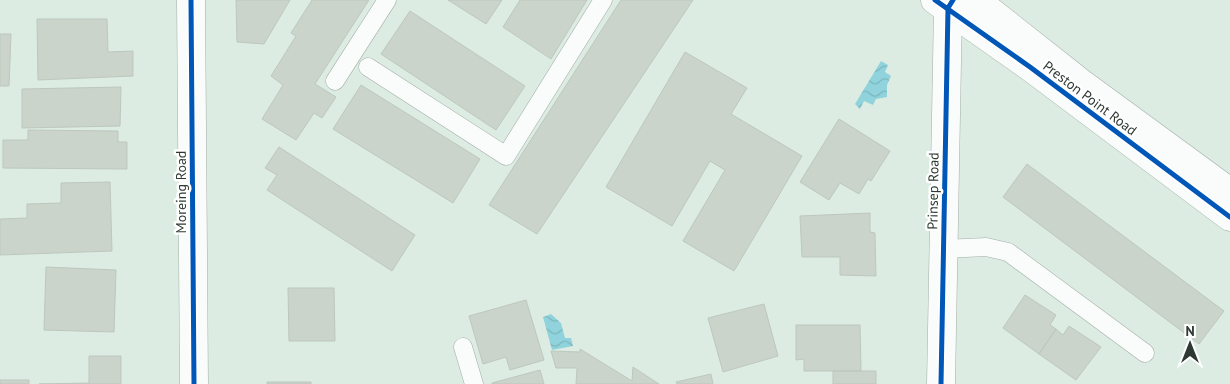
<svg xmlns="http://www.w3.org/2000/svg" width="1230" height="384" font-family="'PT Sans',sans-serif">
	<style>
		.water { fill: url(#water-waves) }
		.building { fill: #cad4ca; stroke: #bdc7be }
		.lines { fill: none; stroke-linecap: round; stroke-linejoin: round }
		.service-casing { stroke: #a2aea7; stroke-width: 19 }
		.minor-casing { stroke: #a2aea7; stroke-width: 29 }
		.secondary-casing { stroke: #a2aea7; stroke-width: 29 }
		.service { stroke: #fafcfb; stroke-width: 18 }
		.minor { stroke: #fafcfb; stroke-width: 28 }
		.secondary { stroke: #fafcfb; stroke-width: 28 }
		.cycleway-casing { stroke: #fff; stroke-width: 8 }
		.cycleway { stroke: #0057b8; stroke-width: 5 }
		.labels { text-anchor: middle; stroke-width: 5; stroke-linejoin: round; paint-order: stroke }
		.street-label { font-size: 14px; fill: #2e3932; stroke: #fff }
	</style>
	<defs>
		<pattern id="water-waves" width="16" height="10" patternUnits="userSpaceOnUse" patternTransform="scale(1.25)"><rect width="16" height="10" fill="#90d3dc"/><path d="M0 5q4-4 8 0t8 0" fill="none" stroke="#7cb6bd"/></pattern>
	</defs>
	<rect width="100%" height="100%" fill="#dcece2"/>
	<path class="water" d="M881 61 888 65 885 72 891 76 887 85V97L876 99 873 105 864 101 860 109 855 104Z
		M551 314 561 323 565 338H571L573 346 552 350 543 317Z"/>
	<path class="building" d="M236 0H290L264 44 237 42Z
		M312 0H369L315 84 336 97 322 118 314 113 296 140 262 119 283 85 271 76 296 36 291 33Z
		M448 0H502L486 24Z
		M520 0H587L551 59 503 27Z
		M621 0H693L537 234 489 205Z
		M410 11 525 86 496 130 381 54Z
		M37 19H107L108 52 133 51V76L38 80Z
		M0 34H11L9 86H0Z
		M685 52 747 88 731 114 802 156 734 271 683 241 725 170 710 161 672 226 606 187Z
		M361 85 480 159 453 203 333 129Z
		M121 87 120 126 22 128V89Z
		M839 119 890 151 871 181 868 179 859 194 840 183 829 200 800 182Z
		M28 130 118 131V142H127V169L3 168V140H28Z
		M279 147 415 235 392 271 267 190 277 175 265 168Z
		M1027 164 1224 311 1199 344 1003 197Z
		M110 182 112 251 0 255V219L27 218V204L61 203V183Z
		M870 213V232L875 233 876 276 840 275V257H802L800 216Z
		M46 267 116 270 114 332 44 330Z
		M288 288H334L335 341H289Z
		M1025 295 1056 315 1050 325 1056 329 1039 354 1003 328Z
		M526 300 544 360 510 370 506 357 483 364 469 316Z
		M764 304 778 356 723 372 708 318Z
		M796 325H860L861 371H804V359L796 360Z
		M1069 326 1101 347 1076 380 1039 354 1056 329 1063 335Z
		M580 349 632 381 633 367 659 384H576L577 368H556L551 351 580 352Z
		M89 356H121V384H39L89 383Z
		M540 370 544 384H492V383Z
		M833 371H876V384H833Z
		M711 374 713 384H677L676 382Z
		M0 380H29V384H0Z
		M267 382H311V384H267Z"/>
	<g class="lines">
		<g class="service-casing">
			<path id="service" d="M368 67 506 156 603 0
				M335 81 387 0
				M944 249 986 247 1008 252 1145 353
				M463 347 474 384"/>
		</g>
		<g class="minor-casing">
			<path id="minor" d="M191 0 194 384
				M941 384 948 8 953 0"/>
		</g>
		<g class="secondary-casing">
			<path id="secondary" d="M935 0 1030 67 1230 217
				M976 0 1081 83 1230 192"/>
		</g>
		<use href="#service" class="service"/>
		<use href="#minor" class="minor"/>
		<use href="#secondary" class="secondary"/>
		<g class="cycleway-casing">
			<path id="cycleway" d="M191 0 194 384
				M935 0 1030 67 1230 217
				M941 384 948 8 953 0"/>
		</g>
		<use href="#cycleway" class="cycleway"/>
	</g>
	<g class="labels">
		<g class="street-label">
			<text transform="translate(1090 98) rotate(37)" y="5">Preston Point Road</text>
			<text transform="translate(933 191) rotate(-89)" y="5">Prinsep Road</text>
			<text transform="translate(181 192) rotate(-90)" y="5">Moreing Road</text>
		</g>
	</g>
	<g transform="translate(1190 344)" stroke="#ffffff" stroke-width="4" paint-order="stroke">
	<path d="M0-4L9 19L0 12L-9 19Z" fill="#2e3932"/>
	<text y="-8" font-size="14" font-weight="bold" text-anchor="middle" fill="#2e3932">N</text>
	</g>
</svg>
